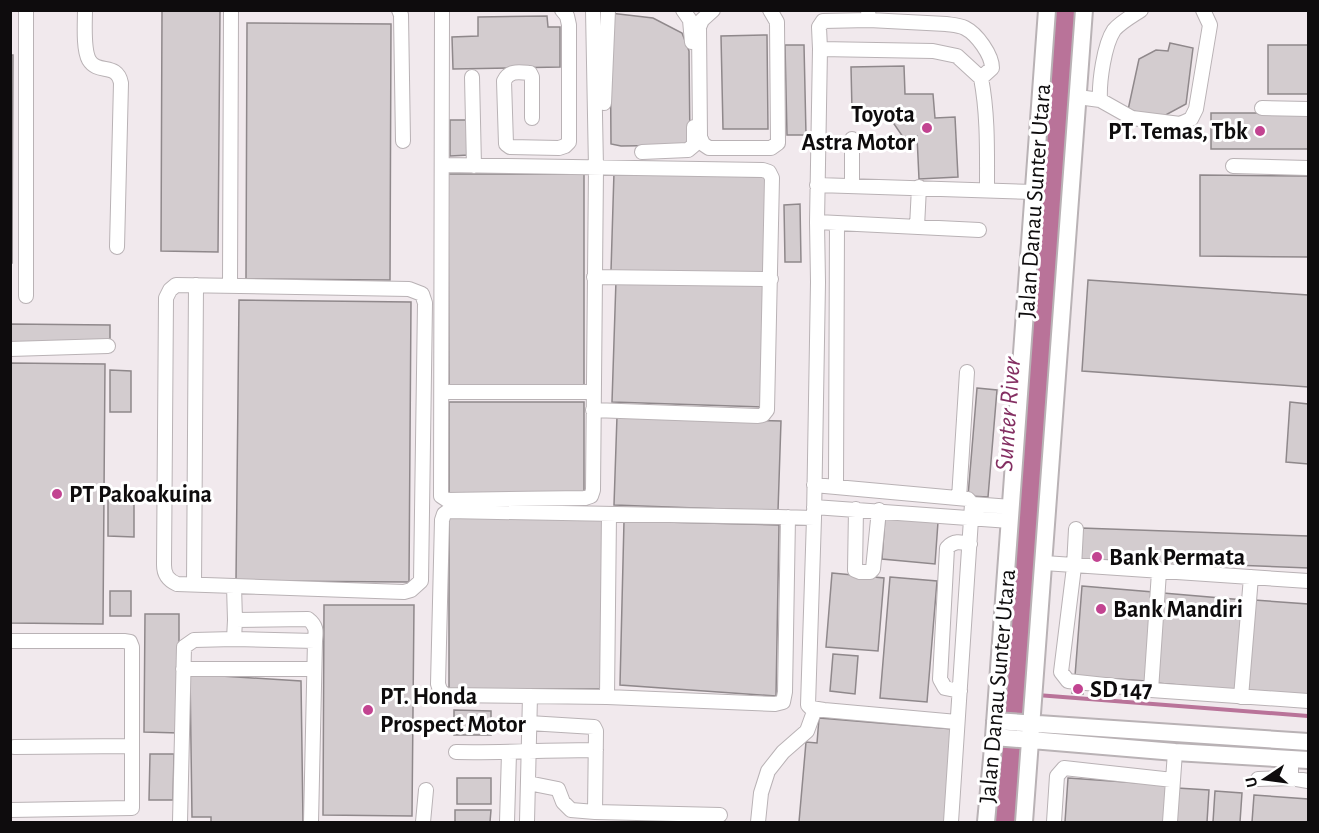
<svg xmlns="http://www.w3.org/2000/svg" width="1319" height="833" font-family="'Alegreya Sans',sans-serif">
	<style>
		.lines { fill: none; stroke-linecap: round; stroke-linejoin: round }
		.stream { stroke: #b97399; stroke-width: 4 }
		.river { stroke: #b97399; stroke-width: 22 }
		.building { fill: #d3cccf; stroke: #8f888b; stroke-width: 1.5 }
		.minor-casing { stroke: #b9b2b5; stroke-width: 16 }
		.major-casing { stroke: #b9b2b5; stroke-width: 20 }
		.minor { stroke: #fff; stroke-width: 14 }
		.major { stroke: #fff; stroke-width: 16 }
		.poi-dot { fill: #c24491; stroke: #fff; stroke-width: 2 }
		.labels { text-anchor: middle; stroke-width: 6; stroke-linejoin: round; paint-order: stroke }
		.poi-label { font-size: 24px; font-weight: bold; fill: #0e0c0d; stroke: #fff; text-anchor: start }
		.street-label { font-size: 24px; fill: #0e0c0d; stroke: #fff }
		.water-label { font-size: 26px; font-style: italic; fill: #842f62; stroke: #fff }
	</style>
	<rect width="100%" height="100%" fill="#f1e9ed"/>
	<g class="lines">
		<path class="stream" d="M1014 694 1030 695
			M1037 695 1308 716"/>
		<path class="river" d="M1005 822 1067 10"/>
	</g>
	<path class="building" d="M162 11H220L218 252 161 251Z
		M610 13 653 18 682 33 689 51 690 145 621 146 611 144Z
		M547 16 548 27H560V67L453 69 452 37 478 36V17Z
		M247 23 391 24 390 280 246 279Z
		M767 35 768 129H723L721 36Z
		M1170 43 1193 48 1186 104 1162 117 1128 110 1139 59 1156 50 1168 51Z
		M785 45H804L806 135H787Z
		M1268 45H1308V94H1268Z
		M10 55H13L12 263H10Z
		M904 66 905 94H933L935 118 955 117 958 177 919 179 917 136 903 137 892 121 891 110 852 111 851 67Z
		M1211 113H1308V149H1211Z
		M450 120H468L469 155 450 156Z
		M614 172 767 177 764 276 611 271Z
		M448 174H584V386H449Z
		M1200 175 1308 176V257L1200 256Z
		M800 204 801 262H785L784 205Z
		M616 280 767 285 763 407 612 402Z
		M1088 280 1308 295V387L1082 371Z
		M239 300 411 302 409 582 236 581Z
		M10 324 110 325V344L10 343Z
		M10 363 105 364 103 624 10 623Z
		M110 370 131 371V412H110Z
		M977 388 997 390 988 497 968 496Z
		M449 402H584V493H449Z
		M1290 402 1308 404V464L1286 462Z
		M617 416 781 421 778 511 614 505Z
		M108 498H134V537L108 536Z
		M885 517 938 522 935 564 882 559Z
		M449 518H602L603 689H449Z
		M624 521 779 525 776 696 620 685Z
		M1081 528 1308 536V568L1080 559Z
		M832 573 884 578 878 651 826 647Z
		M890 577 937 581 927 702 880 698Z
		M1082 586 1153 592 1146 681 1075 676Z
		M110 591H131V616H110Z
		M1163 593 1244 600 1237 690 1156 683Z
		M1254 600 1308 604V695L1247 690Z
		M324 605H414L412 816 323 815Z
		M145 614H179V733L144 732Z
		M833 654 858 656 855 694 830 691Z
		M190 674 301 681 303 822H211V817H192Z
		M1073 684 1083 685V694L1072 693Z
		M454 710 491 711V735H454Z
		M819 718 953 729 945 822H799L806 742 817 743Z
		M150 754H174L173 800H149Z
		M457 778H491V804H457Z
		M1068 778 1169 785 1166 822H1065Z
		M1177 788 1209 790 1207 822H1175Z
		M1215 791 1242 793 1240 822H1213Z
		M1254 795 1308 799V822H1252Z
		M455 810H491L490 822H455Z"/>
	<g class="lines">
		<g class="minor-casing">
			<path id="minor" d="M85 10C85 23 83 49 89 60 98 75 117 62 121 83L117 247
				M399 10 401 15 403 141
				M442 10 441 496 447 500 585 498 591 496 593 490 596 168 593 10
				M683 10 690 20 692 42
				M713 10 702 20 699 27 700 137 703 144 709 148H771L778 143 777 22 770 10
				M868 10 869 20 946 24C953 25 959 25 965 28 977 34 992 55 992 68L981 78 957 56 933 51 820 49 817 222 979 230
				M820 49 819 27 823 21 869 20
				M472 77 474 166
				M981 78C988 114 987 152 987 189
				M1078 97 1100 100 1132 118 1180 124 1191 119 1196 109 1210 25 1203 10
				M1100 100C1099 82 1104 45 1114 30 1121 22 1132 16 1141 10
				M604 103 608 10
				M1262 108 1308 109
				M532 118V77L530 73C519 72 509 70 504 81L506 144 510 147 559 148 565 146 569 142V25L567 16 562 10
				M852 139V186
				M642 152 688 150 694 145V127
				M443 165 763 170 769 172 772 178 767 410 763 415 758 416 593 410
				M1233 166 1308 168
				M817 185 1035 192
				M817 222 818 282 814 518 808 705 811 708 824 710 957 722
				M917 227 919 187
				M594 277 771 279
				M176 285 409 289 422 294 425 303 421 581 411 590 404 592 177 584C168 580 164 575 164 565L166 298 170 290Z
				M230 285 231 10
				M26 296V10
				M10 349 108 346
				M443 392H593
				M814 485 968 499 972 504 951 822
				M836 486 837 223
				M959 498 967 372
				M972 504 1011 507
				M814 507 1010 521
				M856 509 855 570 860 572H870L873 569 879 510
				M788 517 785 692 783 702 775 704 607 697 445 695 440 690 438 684 442 520 444 514 448 511 778 517 814 518
				M1076 529 1074 567 1061 672 1068 681 1151 690 1308 701
				M1044 563 1308 581
				M194 585 196 285
				M234 586 235 620
				M234 639 235 620 308 619C317 626 316 631 315 641
				M10 641H124L130 642 132 647V808L10 810
				M183 669H314
				M1151 690 1159 572
				M960 691 945 688 940 679 947 548C954 540 961 542 970 544
				M607 697 609 514
				M1241 697 1251 577
				M529 723 594 727 596 731 595 812
				M14 747 132 746
				M456 752C503 753 549 750 596 750
				M1291 759V778L1308 781
				M1258 779 1291 778
				M528 783 558 789 563 802 571 810 595 812 720 815
				M180 822 184 647 194 640 234 639 315 641 311 822
				M423 822 426 790
				M507 822 509 753
				M527 822 530 696
				M758 822 761 793 768 771 783 752 807 731 815 709
				M1054 822 1057 776 1064 768 1173 780
				M1170 822 1175 752"/>
		</g>
		<g class="major-casing">
			<path id="major" d="M995 721 1308 742
				M994 737 1175 752 1308 760
				M986 822 994 737 1047 10
				M1024 822 1084 10"/>
		</g>
		<use href="#minor" class="minor"/>
		<use href="#major" class="major"/>
	</g>
	<g class="poi-dot">
		<circle cx="927" cy="128" r="6"/>
		<circle cx="1260" cy="131" r="6"/>
		<circle cx="57" cy="494" r="6"/>
		<circle cx="1097" cy="557" r="6"/>
		<circle cx="1101" cy="609" r="6"/>
		<circle cx="1078" cy="689" r="6"/>
		<circle cx="368" cy="710" r="6"/>
	</g>
	<g class="labels">
		<g class="poi-label">
			<text x="915" y="122" text-anchor="end">Toyota<tspan x="915" dy="28">Astra Motor</tspan></text>
			<text x="1248" y="139" text-anchor="end">PT. Temas, Tbk</text>
			<text x="69" y="502">PT Pakoakuina</text>
			<text x="1109" y="565">Bank Permata</text>
			<text x="1113" y="617">Bank Mandiri</text>
			<text x="1090" y="697">SD 147</text>
			<text x="380" y="704">PT. Honda<tspan x="380" dy="28">Prospect Motor</tspan></text>
		</g>
		<g class="street-label">
			<text transform="translate(1034 201) rotate(-86)" y="8">Jalan Danau Sunter Utara</text>
			<text transform="translate(997 686) rotate(-85)" y="8">Jalan Danau Sunter Utara</text>
		</g>
		<g class="water-label">
			<text transform="translate(1007 414) rotate(-86)" y="9">Sunter River</text>
		</g>
	</g>
	<rect width="1319" height="833" fill="none" stroke="#0e0c0d" stroke-width="24"/>
	<g transform="translate(1265 779) rotate(257)" stroke="#ffffff" stroke-width="4.5" paint-order="stroke">
	<path d="M0-4.5L10 22L0 15L-10 22Z" fill="#0e0c0d"/>
	<text y="-9" font-size="16" font-weight="bold" text-anchor="middle" fill="#0e0c0d">U</text>
	</g>
</svg>
